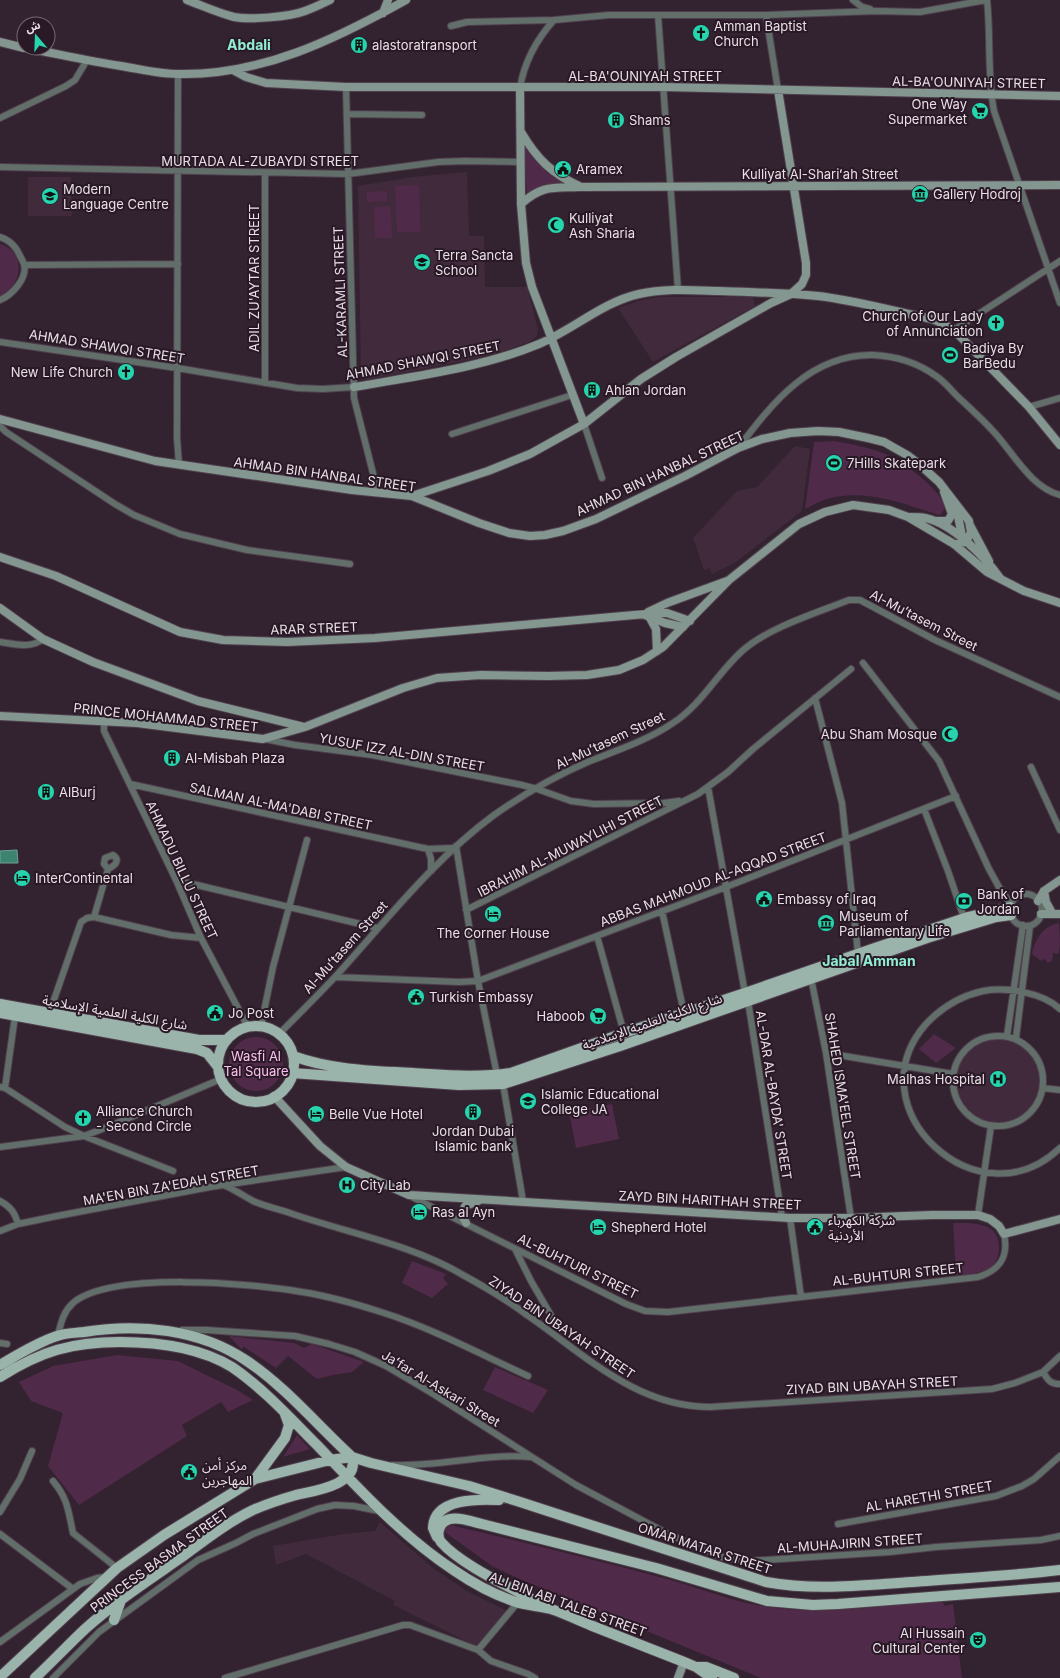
<svg xmlns="http://www.w3.org/2000/svg" width="1060" height="1678" font-family="Inter,'Noto Sans Arabic',sans-serif">
	<style>
		.built { fill: #412a3c }
		.green { fill: #502a49 }
		.water { fill: #3d8470; stroke: #719f94 }
		.lines { fill: none; stroke-linecap: round; stroke-linejoin: round }
		.street-casing { stroke: #50404d; stroke-width: 8 }
		.secondary-casing { stroke: #50404d; stroke-width: 10 }
		.primary-casing { stroke: #50404d; stroke-width: 12 }
		.street { stroke: #626e6a; stroke-width: 6 }
		.secondary { stroke: #83968f; stroke-width: 8 }
		.primary { stroke: #9bb4ab; stroke-width: 10 }
		.labels { text-anchor: middle; stroke-width: 4; stroke-linejoin: round; paint-order: stroke }
		.poi-label { font-size: 13px; fill: #eadee7; stroke: #291926; text-anchor: start }
		.street-label { font-size: 13px; fill: #eadee7; stroke: #291926 }
		.park-label { font-size: 13px; fill: #fcc2ef; stroke: #291926 }
		.neighbourhood-label { font-size: 14px; font-weight: bold; fill: #90efd3; stroke: #291926 }
	</style>
	<rect width="100%" height="100%" fill="#332230"/>
	<path class="built" d="M467 172 469 236H484L485 287H527L538 329 537 336 531 341 510 349 487 356 366 380 361 378 358 186 412 177Z
		M28 177H71L72 216H28Z
		M658 297H753L755 306 653 362 618 308 642 300Z
		M795 446 810 449 802 511 736 562 712 574 710 568 704 570 693 538 737 491 757 487Z
		M955 1082a43 43 0 1 1 86 0a43 43 0 1 1-86 0Z
		M380 1522 433 1568 465 1590 507 1611 478 1647 393 1605 395 1601 306 1554 276 1565 273 1546 343 1534 375 1531Z"/>
	<path class="green" d="M524 147 546 172 564 184H545L527 194Z
		M419 185 420 232H397L395 186Z
		M387 191V201L367 202V192Z
		M391 206 392 238H375L374 207Z
		M0 244C27 252 23 285 0 296Z
		M834 441C852 444 873 448 890 456 902 462 947 493 944 509 944 510 942 513 941 514L939 515C904 504 867 489 830 498 822 500 813 505 805 509L814 442Z
		M1059 923 1060 941 1059 954 1053 953 1052 961 1047 963 1046 960 1043 959 1041 961 1032 954C1035 939 1043 926 1059 923Z
		M934 1034 956 1048 936 1063 919 1049Z
		M229 1064a27 27 0 1 1 54 0a27 27 0 1 1-54 0Z
		M612 1104 619 1139 576 1148 569 1112Z
		M968 1223C976 1224 985 1224 992 1230 1002 1238 1001 1258 992 1266 984 1274 966 1274 956 1275L953 1223Z
		M412 1261 446 1274 443 1278 448 1284 432 1298 402 1283Z
		M229 1336 294 1343 304 1348 312 1344 364 1362 352 1372 333 1375 317 1379 288 1356 276 1368 244 1347 241 1349Z
		M117 1355 178 1361 237 1390 253 1400 228 1412 221 1402 182 1425 187 1436 79 1505 48 1466 63 1413 31 1401 19 1382 53 1366Z
		M495 1367 548 1390 533 1413 483 1390Z
		M297 1435 310 1449 283 1457Z
		M450 1525C523 1542 595 1560 667 1579 703 1589 738 1604 775 1608 830 1615 887 1605 942 1601L945 1606 953 1604 962 1678H761L522 1580 492 1566 446 1533 445 1529Z"/>
	<path class="water" d="M17 850 18 863H0V851Z"/>
	<g class="lines">
		<g class="street-casing">
			<path id="street" d="M853 0 862 7 870 9
				M987 0C991 37 987 75 994 111L1060 303
				M658 15 678 290
				M766 15 778 90
				M451 26 467 22 554 20
				M178 74 177 438 179 465
				M346 87 354 398 378 493
				M520 88C524 63 537 39 554 20L609 15H766L876 11 920 12 986 0
				M347 114 422 115
				M0 118 66 86 75 80 87 60
				M0 167 348 174 438 162 465 161 520 162
				M0 237C7 239 13 244 17 250 19 254 22 259 24 264 28 278 12 295 0 300
				M24 265 178 264
				M954 330 1060 261
				M0 342 177 368 297 388 323 389 354 387
				M265 383V173
				M1029 407 1060 398
				M584 424 602 478
				M0 426 6 432 115 504 134 515 180 534 247 550 350 564
				M452 434 572 395
				M739 447C773 402 811 354 873 355 895 356 918 363 936 376 944 381 951 390 958 397 970 408 982 419 993 431 1013 452 1030 487 1060 495
				M0 642C14 644 31 649 43 639
				M863 663 939 761 989 869 1000 889 1011 904
				M815 698 842 803 858 953
				M104 721V731L176 880 201 938 248 1027
				M265 739 295 745 372 755 522 785 537 789 571 801 594 804 664 803 679 801
				M1031 767 1060 830
				M130 784 428 849 453 848
				M708 787 745 993
				M924 809 948 871 964 918
				M456 846 478 981 497 1075
				M428 849 431 859V871
				M176 880 377 928
				M1010 910a16 16 0 1 1 32 0a16 16 0 1 1-32 0Z
				M466 910 698 794 728 772 753 749 851 669
				M662 911 684 1013
				M94 917 108 869C114 866 121 861 113 855L105 858 104 864 108 869
				M597 936 624 1033
				M335 977 459 982 478 981 726 887 956 796
				M811 978 826 1053 851 1218
				M748 1001 782 1217
				M1060 1009C1042 992 1006 987 983 991 960 996 942 1007 926 1024 852 1108 979 1226 1060 1148
				M49 1014 81 922 87 918 94 917 171 935 201 938
				M261 1026 273 967 307 840
				M279 1034C298 1015 317 996 335 977 386 921 433 860 494 815 524 794 557 775 590 761 618 750 648 740 673 723 701 705 717 674 741 652 767 628 816 613 849 600H860L935 640 1060 697
				M953 1081a45 45 0 1 1 90 0a45 45 0 1 1-90 0Z
				M1007 1036 1023 925
				M1016 1038 1030 926
				M826 1053 953 1074
				M503 1084 523 1201
				M0 1087 5 1088 65 1127 84 1136 173 1171
				M5 1088 15 1016
				M1043 1088 1060 1090
				M0 1147 84 1136 110 1126 221 1079
				M226 1186C235 1190 244 1196 253 1201 264 1206 278 1209 290 1213 347 1233 411 1244 463 1275 485 1287 507 1300 527 1315 584 1354 636 1407 710 1407L992 1389 1015 1383 1043 1372 1060 1356
				M412 1197 626 1304 645 1311 668 1312 978 1277C1000 1270 1009 1257 1004 1234
				M0 1201C11 1207 15 1213 18 1224
				M978 1215 991 1126
				M790 1218 801 1297
				M0 1231 18 1224 57 1216 210 1187 346 1167
				M515 1249 531 1281 552 1317
				M182 1330H206L295 1336 329 1344 355 1352 386 1366 430 1392 576 1485 670 1535 722 1557 749 1561 890 1552 936 1547 1041 1540 1060 1536
				M58 1335C61 1323 63 1312 73 1303 111 1271 253 1283 302 1292 329 1296 356 1304 381 1312 432 1328 480 1354 528 1376
				M0 1343 7 1344
				M1043 1372C1048 1380 1050 1384 1060 1384
				M393 1465C439 1467 485 1453 531 1457
				M53 1481C68 1499 68 1510 73 1533L117 1568
				M0 1512 20 1479 32 1451
				M838 1524 996 1496 1022 1486 1034 1479 1060 1456
				M0 1534 73 1589
				M0 1642 80 1584 97 1578 105 1577
				M478 1650 491 1661 528 1674 535 1678
				M53 1678 99 1632 198 1560 236 1543 253 1534 317 1509 335 1505 354 1506 379 1511
				M225 1678 403 1625H410L478 1650 519 1601"/>
		</g>
		<g class="secondary-casing">
			<path id="secondary" d="M187 0C203 6 218 13 234 17 250 20 289 17 305 11 313 8 322 4 330 0
				M383 13 388 0
				M0 42 24 48
				M26 48C58 54 89 61 121 66 140 69 159 74 178 74 261 76 336 39 406 0
				M233 70 246 77 266 83 346 87H664L1060 96
				M520 88 521 204 526 263 532 287 584 424
				M521 132C537 159 552 174 581 187L1060 185
				M521 204C542 185 553 188 579 187
				M354 387C416 376 481 368 539 344 574 329 603 302 639 294 665 288 692 290 718 291 751 292 785 293 818 296 852 300 885 309 919 316L935 320 954 330 1029 407 1060 445
				M0 419 155 461 352 490 412 496 479 523 509 533 530 536 545 535 563 531 596 519 685 476 738 448 762 439 790 433 818 431 839 432 868 438 884 442 907 455 919 464 939 482 969 521 971 532 966 542 954 544
				M412 496 488 471 530 454 584 424 641 379 676 357 771 303 791 294 802 284 806 275V263L778 90
				M956 506 963 541
				M910 517C915 517 920 517 925 518 952 523 984 556 1000 578
				M937 521H948L952 514 944 492
				M971 527 989 561
				M0 557 56 576 180 632 223 640 287 642 375 638 657 613H667L690 621
				M0 608 43 639 93 662 198 701 304 727
				M648 612 667 603 727 581
				M645 615 665 623 683 627
				M649 616 656 629 657 651
				M0 716 137 723 263 739 305 727 403 688 437 678 481 675 548 676 587 675 619 670 643 660 663 647 729 580 799 524 825 512 853 505 889 510 908 517 954 544 987 572 1024 591 1060 603
				M1044 891 1046 902 1052 913
				M1038 901 1044 891 1060 880
				M1041 914H1060
				M274 1096 320 1146 346 1167 409 1195 790 1218H851L932 1215H978L990 1219 999 1226 1004 1234 1060 1219
				M466 1223 462 1215 465 1206 478 1201
				M678 1678 684 1662"/>
		</g>
		<g class="primary-casing">
			<path id="primary" d="M0 1004 199 1040H226
				M0 1013 197 1049 207 1053 218 1067
				M218 1064a38 38 0 1 1 76 0a38 38 0 1 1-76 0Z
				M293 1056C331 1070 373 1071 413 1073 446 1075 479 1078 511 1073L624 1033 745 993 875 948 968 917 1010 907
				M292 1073 459 1085 503 1084 620 1046 927 938 996 917 1011 915
				M0 1365C19 1354 36 1343 57 1336 65 1333 75 1333 84 1332 139 1323 200 1329 247 1361 287 1388 317 1425 352 1457 360 1485 314 1491 296 1495 282 1499 267 1504 253 1510 228 1522 205 1540 182 1557 149 1580 115 1602 85 1629 68 1645 52 1662 35 1678
				M0 1377C41 1351 72 1342 120 1342 158 1342 199 1347 232 1367 263 1388 291 1419 317 1445 360 1490 403 1537 455 1571 474 1584 497 1596 519 1603 530 1606 540 1606 551 1609 566 1614 580 1621 595 1627 625 1639 654 1650 684 1662L696 1667H706L734 1678
				M255 1479 285 1438 289 1425 285 1414
				M437 1537 433 1528C434 1498 478 1499 499 1500
				M539 1603C512 1588 461 1565 441 1542 438 1538 438 1532 440 1527 447 1512 469 1521 482 1524L656 1568 767 1601 813 1605 838 1604 1060 1587
				M114 1620 121 1600
				M696 1667 712 1678
				M0 1677 117 1568 164 1535 255 1479 330 1460 352 1457 371 1463 469 1486 517 1501 766 1582C815 1591 863 1585 912 1582 961 1578 1011 1576 1060 1570"/>
		</g>
		<use href="#street" class="street"/>
		<use href="#secondary" class="secondary"/>
		<use href="#primary" class="primary"/>
	</g>
	<defs>
		<g id="church-disc" transform="scale(0.9)"><circle r="9.5" fill="#26d5ae" stroke="#291926"/><path d="M-1.2-6h2.4v3.5h3.3v2.4h-3.3V6h-2.4V-.1h-3.3v-2.4h3.3Z" fill="#111"/></g>
		<g id="building-disc" transform="scale(0.9)"><circle r="9.5" fill="#26d5ae" stroke="#291926"/><path d="M-4-6H4V6H1V3H-1V6H-4ZM-2.5-4.3h1.7v1.8h-1.7ZM.8-4.3h1.7v1.8H.8ZM-2.5-1h1.7V.8h-1.7ZM.8-1h1.7V.8H.8Z" fill="#111"/></g>
		<g id="supermarket-disc" transform="scale(0.9)"><circle r="9.5" fill="#26d5ae" stroke="#291926"/><path d="M-6-5.5h2.5l.6 2H6L4.5 2H-2.5L-4.4-4H-6ZM-1.5 3.2a1.3 1.3 0 1 0 .1 0ZM3 3.2a1.3 1.3 0 1 0 .1 0Z" fill="#111"/></g>
		<g id="civic-disc" transform="scale(0.9)"><circle r="9.5" fill="#26d5ae" stroke="#291926"/><path d="M-.6-6.5H3V-4.5H.6V-3L4-1V1h2V6H-6V1h2V-1L-.6-3ZM-1.2 2.5V6h2.4V2.5Z" fill="#111"/></g>
		<g id="museum-disc" transform="scale(0.9)"><circle r="9.5" fill="#26d5ae" stroke="#291926"/><path d="M0-6L6-3V-2H-6V-3ZM-5-1h2V3h-2ZM-1-1h2V3h-2ZM3-1h2V3H3ZM-6 4H6V6H-6Z" fill="#111"/></g>
		<g id="school-disc" transform="scale(0.9)"><circle r="9.5" fill="#26d5ae" stroke="#291926"/><path d="M0-5L7-2L0 1L-7-2ZM-4 1L0 2.5L4 1V4Q0 6-4 4Z" fill="#111"/></g>
		<g id="mosque-disc" transform="scale(0.9)"><circle r="9.5" fill="#26d5ae" stroke="#291926"/><path d="M3.5-4.9A6 6 0 1 0 3.5 4.9A5 5 0 1 1 3.5-4.9Z" fill="#111"/></g>
		<g id="stadium-disc" transform="scale(0.9)"><circle r="9.5" fill="#26d5ae" stroke="#291926"/><path d="M0-5a6.5 5 0 1 0 0 10a6.5 5 0 1 0 0-10ZM-3.5-1.8h7v3.6h-7Z" fill="#111"/></g>
		<g id="hotel-disc" transform="scale(0.9)"><circle r="9.5" fill="#26d5ae" stroke="#291926"/><path d="M-6-4.5h1.5V1H6V5H4.5V3h-9V5H-6ZM-4 0a1.8 1.8 0 1 1 3.6 0ZM.5 0V-2.5h3Q6-2.5 6 0Z" fill="#111"/></g>
		<g id="bank-disc" transform="scale(0.9)"><circle r="9.5" fill="#26d5ae" stroke="#291926"/><path d="M-6-4H6V4H-6ZM0-2.3a2.3 2.3 0 1 0 0 4.6a2.3 2.3 0 1 0 0-4.6Z" fill="#111"/></g>
		<g id="hospital-disc" transform="scale(0.9)"><circle r="9.5" fill="#26d5ae" stroke="#291926"/><path d="M-5-5h3v3.5h4V-5h3V5h-3V1.5h-4V5h-3Z" fill="#111"/></g>
		<g id="theatre-disc" transform="scale(0.9)"><circle r="9.5" fill="#26d5ae" stroke="#291926"/><path d="M-5-5.5Q0-4 5-5.5V0Q5 5 0 6Q-5 5-5 0ZM-3.3-2.5H-1v1.5H-3.3ZM1-2.5H3.3v1.5H1ZM-2.8 1Q0 5.5 2.8 1Z" fill="#111"/></g>
	</defs>
	<g fill-rule="evenodd">
		<use href="#church-disc" x="701" y="33"/>
		<use href="#building-disc" x="359" y="45"/>
		<use href="#supermarket-disc" x="980" y="111"/>
		<use href="#building-disc" x="616" y="120"/>
		<use href="#civic-disc" x="563" y="169"/>
		<use href="#museum-disc" x="920" y="194"/>
		<use href="#school-disc" x="50" y="196"/>
		<use href="#mosque-disc" x="556" y="225"/>
		<use href="#school-disc" x="422" y="262"/>
		<use href="#church-disc" x="996" y="323"/>
		<use href="#stadium-disc" x="950" y="355"/>
		<use href="#church-disc" x="126" y="372"/>
		<use href="#building-disc" x="592" y="390"/>
		<use href="#stadium-disc" x="834" y="463"/>
		<use href="#mosque-disc" x="950" y="734"/>
		<use href="#building-disc" x="172" y="758"/>
		<use href="#building-disc" x="46" y="792"/>
		<use href="#hotel-disc" x="22" y="878"/>
		<use href="#civic-disc" x="764" y="899"/>
		<use href="#bank-disc" x="964" y="901"/>
		<use href="#hotel-disc" x="493" y="914"/>
		<use href="#museum-disc" x="826" y="923"/>
		<use href="#civic-disc" x="416" y="997"/>
		<use href="#civic-disc" x="215" y="1013"/>
		<use href="#supermarket-disc" x="598" y="1016"/>
		<use href="#hospital-disc" x="998" y="1079"/>
		<use href="#school-disc" x="528" y="1101"/>
		<use href="#building-disc" x="473" y="1112"/>
		<use href="#hotel-disc" x="316" y="1114"/>
		<use href="#church-disc" x="83" y="1118"/>
		<use href="#hospital-disc" x="347" y="1185"/>
		<use href="#hotel-disc" x="419" y="1212"/>
		<use href="#hotel-disc" x="598" y="1227"/>
		<use href="#civic-disc" x="815" y="1227"/>
		<use href="#civic-disc" x="189" y="1472"/>
		<use href="#theatre-disc" x="978" y="1640"/>
	</g>
	<g class="labels">
		<g class="poi-label">
			<text x="714" y="31">Amman Baptist<tspan x="714" dy="15">Church</tspan></text>
			<text x="372" y="50">alastoratransport</text>
			<text x="967" y="109" text-anchor="end">One Way<tspan x="967" dy="15">Supermarket</tspan></text>
			<text x="629" y="125">Shams</text>
			<text x="576" y="174">Aramex</text>
			<text x="63" y="194">Modern<tspan x="63" dy="15">Language Centre</tspan></text>
			<text x="933" y="199">Gallery Hodroj</text>
			<text x="569" y="223">Kulliyat<tspan x="569" dy="15">Ash Sharia</tspan></text>
			<text x="435" y="260">Terra Sancta<tspan x="435" dy="15">School</tspan></text>
			<text x="983" y="321" text-anchor="end">Church of Our Lady<tspan x="983" dy="15">of Annunciation</tspan></text>
			<text x="963" y="353">Badiya By<tspan x="963" dy="15">BarBedu</tspan></text>
			<text x="113" y="377" text-anchor="end">New Life Church</text>
			<text x="605" y="395">Ahlan Jordan</text>
			<text x="847" y="468">7Hills Skatepark</text>
			<text x="937" y="739" text-anchor="end">Abu Sham Mosque</text>
			<text x="185" y="763">Al-Misbah Plaza</text>
			<text x="59" y="797">AlBurj</text>
			<text x="35" y="883">InterContinental</text>
			<text x="977" y="899">Bank of<tspan x="977" dy="15">Jordan</tspan></text>
			<text x="777" y="904">Embassy of Iraq</text>
			<text x="839" y="921">Museum of<tspan x="839" dy="15">Parliamentary Life</tspan></text>
			<text x="493" y="938" text-anchor="middle">The Corner House</text>
			<text x="429" y="1002">Turkish Embassy</text>
			<text x="228" y="1018">Jo Post</text>
			<text x="585" y="1021" text-anchor="end">Haboob</text>
			<text x="985" y="1084" text-anchor="end">Malhas Hospital</text>
			<text x="541" y="1099">Islamic Educational<tspan x="541" dy="15">College JA</tspan></text>
			<text x="96" y="1116">Alliance Church<tspan x="96" dy="15">- Second Circle</tspan></text>
			<text x="329" y="1119">Belle Vue Hotel</text>
			<text x="473" y="1136" text-anchor="middle">Jordan Dubai<tspan x="473" dy="15">Islamic bank</tspan></text>
			<text x="360" y="1190">City Lab</text>
			<text x="432" y="1217">Ras al Ayn</text>
			<text x="828" y="1225">شركة الكهرباء<tspan x="828" dy="15">الأردنية</tspan></text>
			<text x="611" y="1232">Shepherd Hotel</text>
			<text x="202" y="1470">مركز أمن<tspan x="202" dy="15">المهاجرين</tspan></text>
			<text x="965" y="1638" text-anchor="end">Al Hussain<tspan x="965" dy="15">Cultural Center</tspan></text>
		</g>
		<g class="street-label">
			<text x="645" y="81">AL-BA'OUNIYAH STREET</text>
			<text transform="translate(969 82) rotate(1)" y="5">AL-BA'OUNIYAH STREET</text>
			<text x="260" y="166">MURTADA AL-ZUBAYDI STREET</text>
			<text x="820" y="179">Kulliyat Al-Shariʻah Street</text>
			<text transform="translate(254 278) rotate(-90)" y="5">ADIL ZU'AYTAR STREET</text>
			<text transform="translate(340 292) rotate(-92)" y="5">AL-KARAMLI STREET</text>
			<text transform="translate(107 346) rotate(9)" y="5">AHMAD SHAWQI STREET</text>
			<text transform="translate(423 360) rotate(-11)" y="5">AHMAD SHAWQI STREET</text>
			<text transform="translate(660 473) rotate(-25)" y="5">AHMAD BIN HANBAL STREET</text>
			<text transform="translate(325 474) rotate(8)" y="5">AHMAD BIN HANBAL STREET</text>
			<text transform="translate(924 620) rotate(27)" y="5">Al-Muʻtasem Street</text>
			<text transform="translate(314 628) rotate(-2)" y="5">ARAR STREET</text>
			<text transform="translate(166 717) rotate(6)" y="5">PRINCE MOHAMMAD STREET</text>
			<text transform="translate(610 740) rotate(-25)" y="5">Al-Muʻtasem Street</text>
			<text transform="translate(402 752) rotate(10)" y="5">YUSUF IZZ AL-DIN STREET</text>
			<text transform="translate(281 806) rotate(12)" y="5">SALMAN AL-MA'DABI STREET</text>
			<text transform="translate(570 846) rotate(-27)" y="5">IBRAHIM AL-MUWAYLIHI STREET</text>
			<text transform="translate(182 870) rotate(65)" y="5">AHMADU BILLU STREET</text>
			<text transform="translate(713 879) rotate(-21)" y="5">ABBAS MAHMOUD AL-AQQAD STREET</text>
			<text transform="translate(345 947) rotate(-48)" y="5">Al-Muʻtasem Street</text>
			<text transform="translate(115 1012) rotate(10)" y="5">شارع الكلية العلمية الإسلامية</text>
			<text transform="translate(652 1021) rotate(-19)" y="5">شارع الكلية العلمية الإسلامية</text>
			<text transform="translate(774 1095) rotate(81)" y="5">AL-DAR AL-BAYDA' STREET</text>
			<text transform="translate(843 1096) rotate(81)" y="5">SHAHED ISMA'EEL STREET</text>
			<text transform="translate(171 1185) rotate(-10)" y="5">MA'EN BIN ZA'EDAH STREET</text>
			<text transform="translate(710 1200) rotate(3)" y="5">ZAYD BIN HARITHAH STREET</text>
			<text transform="translate(578 1266) rotate(26)" y="5">AL-BUHTURI STREET</text>
			<text transform="translate(898 1274) rotate(-6)" y="5">AL-BUHTURI STREET</text>
			<text transform="translate(562 1327) rotate(34)" y="5">ZIYAD BIN UBAYAH STREET</text>
			<text transform="translate(872 1385) rotate(-3)" y="5">ZIYAD BIN UBAYAH STREET</text>
			<text transform="translate(441 1388) rotate(31)" y="5">Jaʻfar Al-Askari Street</text>
			<text transform="translate(929 1496) rotate(-10)" y="5">AL HARETHI STREET</text>
			<text transform="translate(850 1543) rotate(-4)" y="5">AL-MUHAJIRIN STREET</text>
			<text transform="translate(705 1548) rotate(18)" y="5">OMAR MATAR STREET</text>
			<text transform="translate(159 1560) rotate(-36)" y="5">PRINCESS BASMA STREET</text>
			<text transform="translate(568 1604) rotate(20)" y="5">ALI BIN ABI TALEB STREET</text>
		</g>
		<g class="park-label">
			<text x="256" y="1061">Wasfi Al<tspan x="256" dy="15">Tal Square</tspan></text>
		</g>
		<g class="neighbourhood-label">
			<text x="249" y="50">Abdali</text>
			<text x="869" y="966">Jabal Amman</text>
		</g>
	</g>
	<g transform="translate(36 36) rotate(341)"><circle r="19" fill="#291926" stroke="#766873"/>
	<path d="M0-3L7 15L0 10L-7 15Z" fill="#26d5ae"/>
	<text y="-6" font-size="11" font-weight="bold" text-anchor="middle" fill="#eadee7">ش</text>
	</g>
</svg>
